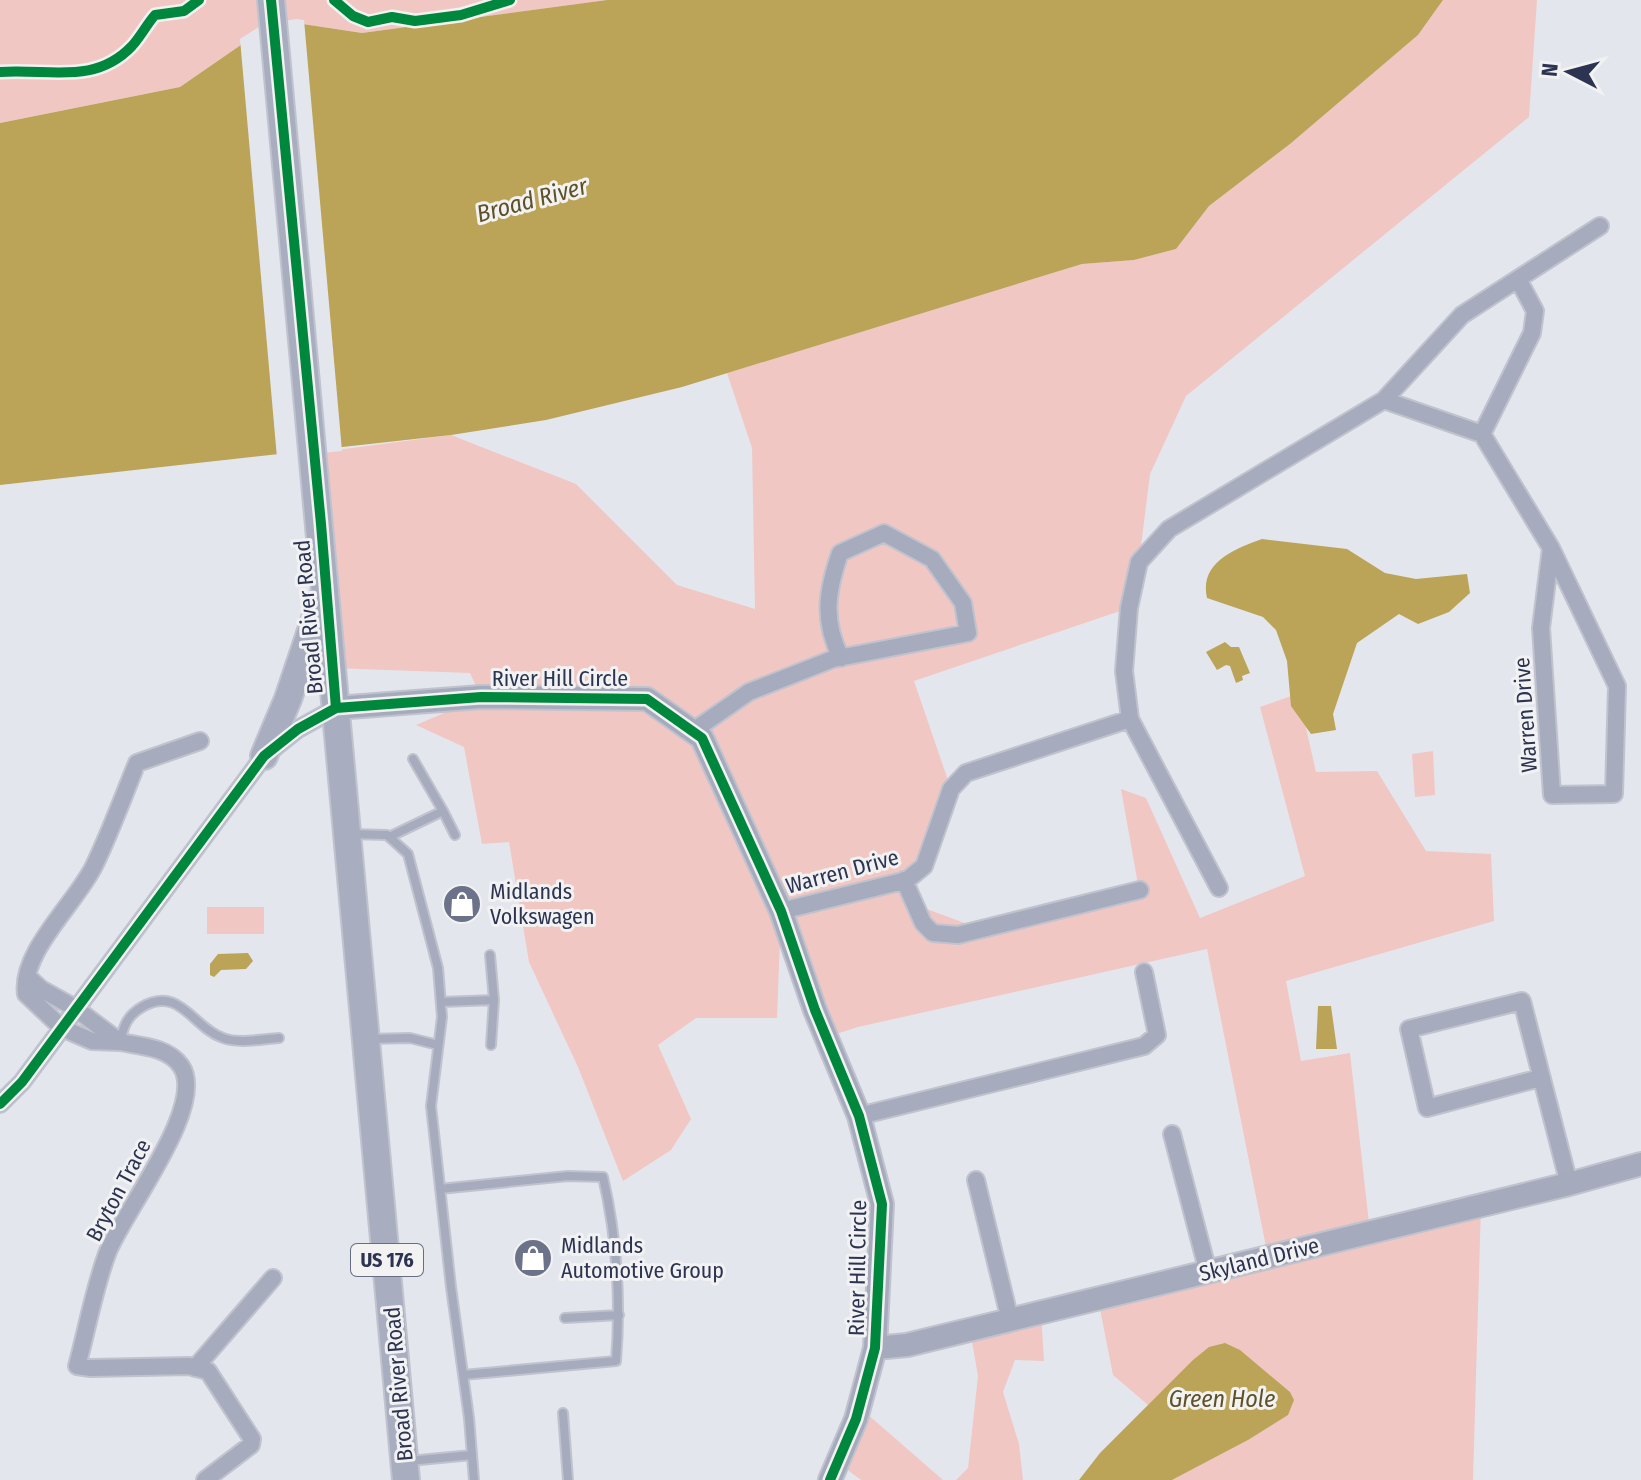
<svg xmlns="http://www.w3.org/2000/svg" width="1641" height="1480" font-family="'Fira Sans Condensed',sans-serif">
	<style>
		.green { fill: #f1c7c3 }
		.water { fill: #bba457 }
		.pier { fill: #e4e6ee }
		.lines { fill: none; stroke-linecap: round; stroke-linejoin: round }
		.lane-casing { stroke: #c0c3ce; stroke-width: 12 }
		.street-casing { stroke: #c0c3ce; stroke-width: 20 }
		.secondary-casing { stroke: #c0c3ce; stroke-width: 26 }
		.primary-casing { stroke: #c0c3ce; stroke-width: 30 }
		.lane { stroke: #a6abbd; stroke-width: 8 }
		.street { stroke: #a6abbd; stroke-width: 16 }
		.secondary { stroke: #a5aabc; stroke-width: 22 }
		.primary { stroke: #a8adbf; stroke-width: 26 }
		.cycleway-casing { stroke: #f2f2f2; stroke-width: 15 }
		.cycleway { stroke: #00873e; stroke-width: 10 }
		.labels { text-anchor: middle; stroke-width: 6; stroke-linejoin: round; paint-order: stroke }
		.shield { fill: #f2f2f2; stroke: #676d82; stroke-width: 2 }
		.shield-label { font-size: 20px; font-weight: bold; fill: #2c3452 }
		.street-label { font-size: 22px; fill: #2c3452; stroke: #f2f2f2 }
		.poi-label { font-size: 22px; fill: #2c3452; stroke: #f2f2f2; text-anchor: start }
		.water-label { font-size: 24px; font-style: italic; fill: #5f5127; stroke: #f2f2f2 }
	</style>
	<rect width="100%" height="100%" fill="#e4e6ee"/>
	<path class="green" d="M0 0H607L362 33 296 23 264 29 180 87 0 123Z
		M1443 0H1537L1529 117 1186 396 1150 474 1139 562 1129 608 914 681 951 789 924 866 907 880 913 904 981 929 1139 890 1121 789 1146 798 1200 918 1305 876 1260 707 1294 695 1304 719 1316 772 1377 771 1426 851 1491 854 1494 921 1286 981 1301 1061 1350 1053 1370 1232 1481 1205 1473 1480H1172L1248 1440 1209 1347 1148 1405 1113 1375 1098 1299 1268 1257 1207 949 858 1027 827 1037 781 913 777 1018H696L658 1045 691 1119 671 1150 623 1181 578 1067 529 962 509 842 482 844 464 747 416 725 481 697 470 673 332 668 314 453 451 435 576 484 677 585 755 609 752 448 727 373 1082 264 1134 260 1176 249 1209 206 1290 144 1418 35Z
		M1433 751 1435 795 1415 797 1412 754Z
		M207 907H264V934H207Z
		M1041 1312 1044 1361 1015 1360 1003 1392 1019 1444 1023 1480H956L968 1468 978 1376 970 1330Z
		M866 1413 943 1480H861L837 1462Z"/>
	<path class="water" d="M607 0H1443L1418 35 1290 144 1209 206 1176 249 1134 260 1082 264 682 387 546 420 451 435 0 485V123L180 87 264 29 296 23 362 33Z
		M1262 539 1347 549 1385 573 1416 579 1467 574 1470 593 1449 612 1418 624 1399 614 1357 643 1333 714 1336 730 1311 734 1291 706 1287 661 1276 630 1263 617 1207 598C1199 563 1234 549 1262 539Z
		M1225 642 1231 647H1239L1250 673 1242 676 1243 680 1236 683 1230 666 1226 665 1217 670 1206 652Z
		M248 953 253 961 246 969 221 970 214 977 210 975V964L218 954Z
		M1318 1006H1331L1337 1049H1316Z
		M1225 1343 1240 1350 1290 1392 1294 1400 1288 1415 1248 1440 1172 1480H1079L1100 1453 1193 1360 1209 1347Z"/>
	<path class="pier" d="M296 19 304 20 342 451 277 458 240 39 262 25Z"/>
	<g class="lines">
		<g class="lane-casing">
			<path id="lane" d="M443 811 455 835
				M350 834 387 835 408 854 438 968 442 1017 431 1106 451 1287 469 1418 474 1480
				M389 837 443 811 413 759
				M441 1002 494 1000 490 955
				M368 1039 410 1038 438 1045
				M120 1042C124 1025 127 1016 142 1007 180 985 193 1028 223 1038 239 1044 262 1039 279 1038
				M491 1045 494 1000
				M440 1189 568 1176 603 1177C617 1238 621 1298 616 1361L463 1375
				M565 1318 619 1315
				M563 1413 568 1480
				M409 1461 472 1455"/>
		</g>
		<g class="street-casing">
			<path id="street" d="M1384 400 1482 434 1551 548 1541 628 1552 795 1614 794 1617 686 1551 548
				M1482 434 1532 333 1535 311 1518 279
				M693 731 749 692 833 659 968 633 963 603 932 559 884 533 840 553C827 591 822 620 841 658
				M904 880 923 923 933 933 958 935 1140 890
				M1219 888 1130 719 1124 671 1129 608 1139 562 1169 529 1384 400 1462 315 1600 226
				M781 911 907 880 924 866 951 789 966 773 1130 719
				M28 977 41 989 75 1008 120 1042 92 1041 62 1028 26 994C20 952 76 903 94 866 110 833 123 797 137 763L200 741
				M120 1042C141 1046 168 1047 181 1066 208 1106 122 1213 107 1254 94 1289 87 1329 77 1366L91 1368 189 1366 208 1371 252 1439 251 1445 205 1480
				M1540 1078 1427 1108 1409 1029 1522 1001 1569 1184
				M0 1104 22 1082 264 756 298 729 336 708
				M859 1116 1144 1046 1157 1035 1144 972
				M1172 1134 1208 1272
				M976 1180 1010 1320
				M195 1368 273 1278"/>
		</g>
		<g class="secondary-casing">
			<path id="secondary" d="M336 708 481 697 647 699 702 738 781 911 815 1010 859 1116 882 1204 875 1348 856 1419 830 1480
				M875 1348 907 1345 1569 1184 1641 1164"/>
		</g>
		<g class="primary-casing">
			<path id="primary" d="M271 0 406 1480
				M264 756 288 699 322 598"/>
		</g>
		<use href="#lane" class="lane"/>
		<use href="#street" class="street"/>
		<use href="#secondary" class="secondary"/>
		<use href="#primary" class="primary"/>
		<g class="cycleway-casing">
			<path id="cycleway" d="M271 0 321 524 336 708
				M334 0 353 16 368 22 392 17 415 21 461 15 510 0
				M0 72C48 68 94 86 132 46 141 36 147 24 155 15L184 11 199 0
				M0 1104 22 1082 264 756 298 729 336 708 481 697 647 699 702 738 781 911 815 1010 859 1116 882 1204 875 1348 856 1419 830 1480"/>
		</g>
		<use href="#cycleway" class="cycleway"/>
	</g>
	<defs>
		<g id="shop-disc" transform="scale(2)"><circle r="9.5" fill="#6c7289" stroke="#f2f2f2"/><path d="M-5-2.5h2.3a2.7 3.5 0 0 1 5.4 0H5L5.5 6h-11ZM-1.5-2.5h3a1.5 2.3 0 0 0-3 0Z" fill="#fff"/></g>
	</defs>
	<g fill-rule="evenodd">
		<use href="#shop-disc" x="462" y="904"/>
		<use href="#shop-disc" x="533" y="1258"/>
	</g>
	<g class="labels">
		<rect class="shield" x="351" y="1244" width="72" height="32" rx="6"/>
		<g class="shield-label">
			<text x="387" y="1267">US 176</text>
		</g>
		<g class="street-label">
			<text transform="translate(308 617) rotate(-95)" y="8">Broad River Road</text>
			<text x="560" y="686">River Hill Circle</text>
			<text transform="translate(1525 715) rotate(-94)" y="8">Warren Drive</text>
			<text transform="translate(842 871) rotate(-15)" y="8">Warren Drive</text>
			<text transform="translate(118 1190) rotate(-62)" y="8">Bryton Trace</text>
			<text transform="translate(1259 1259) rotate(-14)" y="8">Skyland Drive</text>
			<text transform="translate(857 1268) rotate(-89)" y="8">River Hill Circle</text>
			<text transform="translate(398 1384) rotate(-95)" y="8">Broad River Road</text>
		</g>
		<g class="poi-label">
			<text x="490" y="899">Midlands<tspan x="490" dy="25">Volkswagen</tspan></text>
			<text x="561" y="1253">Midlands<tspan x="561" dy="25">Automotive Group</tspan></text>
		</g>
		<g class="water-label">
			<text transform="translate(532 200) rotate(-15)" y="8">Broad River</text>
			<text x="1222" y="1407">Green Hole</text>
		</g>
	</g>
	<g transform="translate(1569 72) rotate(276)" stroke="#f2f2f2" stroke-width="6" paint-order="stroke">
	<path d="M0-6L14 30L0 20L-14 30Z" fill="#2c3452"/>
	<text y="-12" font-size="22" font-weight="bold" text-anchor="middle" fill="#2c3452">N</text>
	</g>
</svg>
